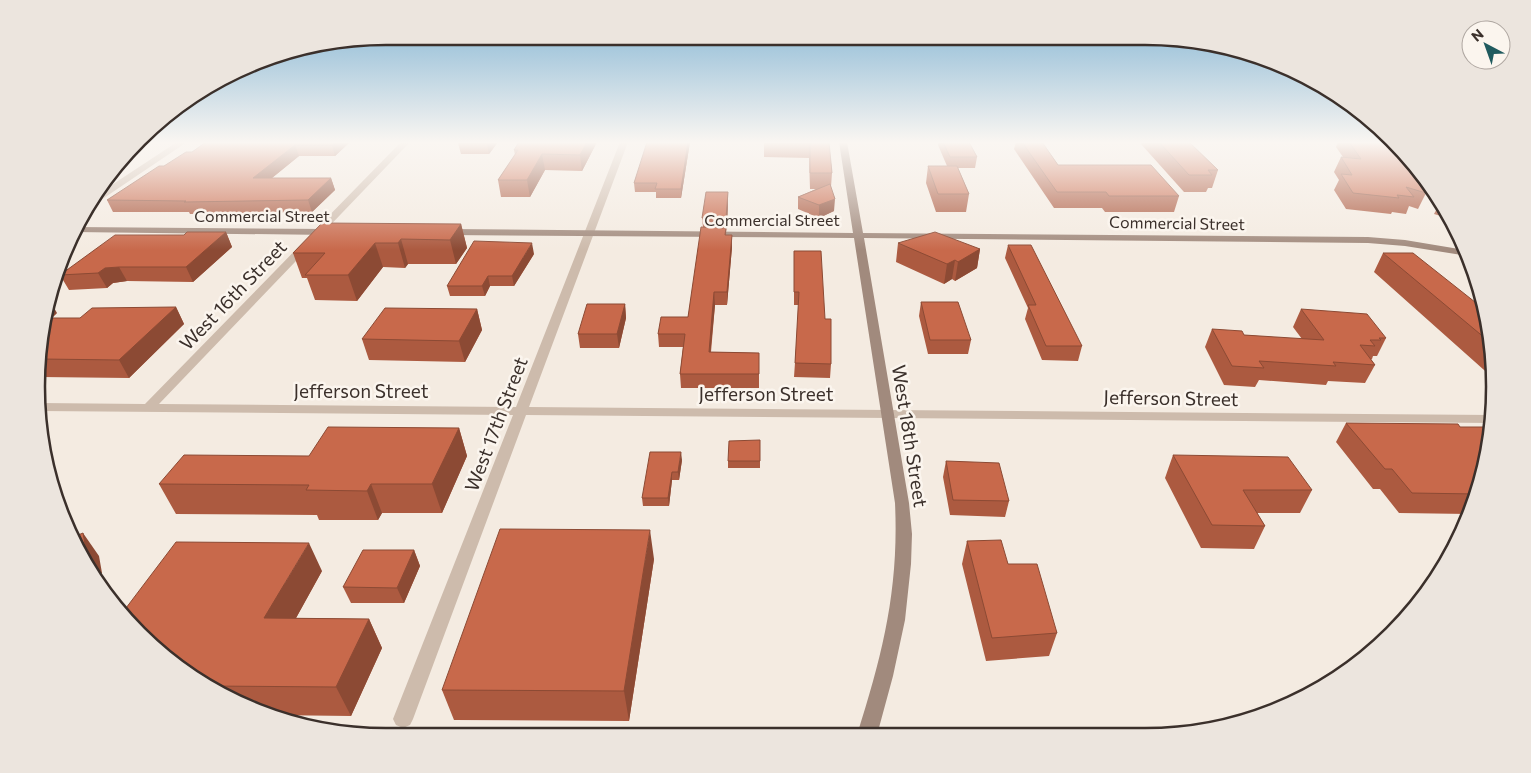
<svg xmlns="http://www.w3.org/2000/svg" width="1531" height="773" font-family="Commissioner,sans-serif">
	<style>
		.lines { fill: none; stroke-linecap: round; stroke-linejoin: round }
		.street { fill: #cdbbac; fill-rule: evenodd }
		.secondary { fill: #a18a7d; fill-rule: evenodd }
		.wall { fill: #ac5a40 }
		.shaded-wall { fill: #8c4a34 }
		.building { fill: #c8694b; stroke: #8c4a34 }
		.labels { text-anchor: middle; stroke-width: 5; stroke-linejoin: round; paint-order: stroke }
		.far-street-label { font-size: 16px; fill: #3b302b; stroke: #fbf5ee }
		.street-label { font-size: 19px; fill: #3b302b; stroke: #fbf5ee }
		.rim { fill: none; stroke: #3b302b; stroke-width: 2.5 }
	</style>
	<rect width="100%" height="100%" fill="#f4ebe1"/>
	<g class="lines">
		<path class="street" d="M177 142H187L92 206H88L92 198Z
			M401 142H410L159 404 516 407 620 142H628L529 407 1492 415V423L526 415 413 719 410 725 403 728 396 725 393 719 513 415 40 411V403L145 404Z"/>
		<path class="secondary" d="M839 142H847L863 233 1368 237 1405 240 1465 250 1468 256 1405 246 1368 243 864 238 909 503 912 534 911 564 905 620 893 676 877 735H857C883 653 899 589 895 503L854 238 448 235 443 232 448 229 853 233Z
			M76 227 330 229 335 232 330 235 74 232Z"/>
	</g>
	<path class="wall" d="M206 142H350L335 156H299L272 178H331L335 190 312 212 190 214 189 212H113L107 200 192 152Z
		M498 142 489 154H461L458 143Z
		M597 142 582 171 545 170 530 197H501L498 180 515 155 514 150Z
		M690 142 681 198H656V192H635L634 183Z
		M764 142H829L832 173 831 187 834 211 819 218 798 209V197L816 189H810L809 158 764 157Z
		M938 142H969L977 157 975 168H958L969 194 966 212H936L926 183 928 166H947L938 145Z
		M1016 142H1042L1058 165 1179 196 1174 212H1105L1102 208H1054L1014 149Z
		M1142 142H1189L1218 170 1212 188H1208L1206 192H1184L1141 144Z
		M1338 142H1394L1408 155 1413 163 1408 170 1426 193 1418 209 1409 206 1406 214 1392 212 1391 214 1346 209 1334 190 1339 180 1334 172 1341 157H1343L1336 147Z
		M728 192V204L726 235H732V247L727 305H715L711 352 759 353V388H681L680 374 683 347H659L658 334 688 317 703 227 702 218Z
		M1441 201 1448 211 1451 219 1434 214Z
		M461 224 467 248 456 264H408L405 268 383 267 357 301 315 300 307 278H302L293 253Z
		M226 232 232 247 193 282 127 281 113 283 107 288 69 290 60 275 184 235Z
		M898 243 980 249 977 268 955 281 952 279 944 284 896 262Z
		M1008 245 1082 346 1078 361 1042 360 1025 319 1028 308 1005 258Z
		M794 251 825 319 831 364 830 378 794 377 799 305H794Z
		M1383 253 1492 340 1493 378 1374 272Z
		M534 254 514 286H490L485 296H450L447 286Z
		M921 302 971 340 968 354H928L919 316Z
		M625 304 626 318 619 348H580L578 334Z
		M176 307 184 324 129 378 41 377 43 318 57 313 52 318H80Z
		M477 309 482 330 465 362 369 360 362 339Z
		M1301 309 1386 338 1377 356H1373L1372 359H1371L1375 365 1365 383 1328 381 1326 385 1259 380 1255 387 1224 385 1205 347 1212 329 1244 335 1302 339 1293 327Z
		M1346 423 1460 427 1483 477 1469 514 1399 513 1380 489H1373L1336 442Z
		M459 428 467 456 442 513H382L378 520H319L317 515 176 514 159 484Z
		M760 440V468H728V461Z
		M1173 455 1312 490 1300 513H1257L1265 526 1254 549 1201 548 1165 478Z
		M682 460 679 480H672L669 506H643L642 498Z
		M946 461 1009 501 1005 517 950 515 943 477Z
		M967 541 1008 564 1057 633 1049 656 986 661 962 564Z
		M414 550 420 566 404 603H351L343 587Z
		M654 559 629 721 454 720 442 690Z
		M322 571 296 618 369 619 382 648 351 716 269 715 232 701 139 634Z"/>
	<path class="shaded-wall" d="M335 142H350L335 156 332 145Z
		M488 142H498L489 154 487 143Z
		M587 142H597L582 171 580 155Z
		M688 142H690L681 198V189Z
		M295 145 299 156 257 190 253 178Z
		M542 154 545 170 530 197 527 180Z
		M1411 160 1413 163 1404 175Z
		M331 178 335 190 312 212 308 200Z
		M728 192V204L727 230 726 218Z
		M835 199 834 211 819 218V205Z
		M461 224 467 248 456 264 450 240Z
		M226 232 232 247 193 282 186 267Z
		M732 235V247L727 305V292Z
		M401 239 408 264 405 268 398 243Z
		M375 243 383 267 357 301 348 275Z
		M532 243 534 254 514 286 512 276Z
		M980 249 977 268 955 281 958 262Z
		M955 260 952 279 944 284 947 264Z
		M119 267 127 281 113 283 107 288 98 273 105 268Z
		M488 276 490 286 485 296 482 286Z
		M714 292 715 305 709 366V352Z
		M49 299 57 313 43 325V318Z
		M625 304 626 318 619 348 617 334Z
		M176 307 184 324 129 378 119 360Z
		M477 309 482 330 465 362 459 341Z
		M459 428 467 456 442 513 432 484Z
		M681 452 682 460 679 480 678 472Z
		M672 472V480L669 506 668 498Z
		M371 484 382 513 378 520 367 491Z
		M650 530 654 559 629 721 624 691Z
		M83 533 99 556 102 573 97 575 80 552Z
		M309 543 322 571 280 647 264 618Z
		M414 550 420 566 404 603 397 588Z
		M369 619 382 648 351 716 336 687Z"/>
	<path class="building" d="M206 142H335L332 145H295L253 178H331L308 200 184 202 186 201 107 200 159 166H164L186 152H192Z
		M459 142H488L487 143H458Z
		M519 142H587L580 155 542 154 527 180H498L518 150H514Z
		M647 142H688L681 189H655L657 183H634Z
		M806 142H829L832 173H810V142Z
		M943 142H969L977 157H950Z
		M1022 142H1042L1058 165H1151L1179 196H1109L1106 192H1057Z
		M1159 142H1189L1218 170H1208L1212 175H1189Z
		M1349 142H1394L1408 155 1410 159 1399 158 1426 193 1406 187 1414 197 1397 195 1399 198 1353 193 1341 174 1352 175 1341 157 1361 159Z
		M928 166H957L969 194H938Z
		M830 184 835 199 819 205 798 197Z
		M706 192H728L726 218H702Z
		M322 223 461 224 450 240 401 239 398 243H375L348 275H305L325 253H293Z
		M701 227 726 228 725 235H732L727 292H714L709 352 759 353V374H680L685 334H658L661 317H688Z
		M187 232H226L186 267H119L105 268 98 273 60 275 115 235H184Z
		M935 232 980 249 958 262 955 260 947 264 898 243Z
		M474 241 532 243 512 276H488L482 286H447Z
		M1008 245H1031L1082 346H1046L1028 305H1036Z
		M794 251H821L825 319H831V364L795 363 799 292H794Z
		M1383 253H1413L1485 310 1492 344Z
		M921 302H958L971 340H930Z
		M587 304H625L617 334H578Z
		M176 307 119 360 42 359 43 318H80L92 308Z
		M385 308 477 309 459 341 362 339Z
		M1301 309 1367 314 1386 338H1379L1381 340H1370L1375 346 1360 345 1375 365 1333 362 1336 366 1259 361 1264 368 1232 366 1212 329 1242 331 1244 335 1324 340Z
		M1346 423 1458 424 1460 427H1491L1483 477 1477 494 1412 493 1392 469H1385Z
		M328 427 459 428 432 484H371L367 491 306 490 309 485 159 484 184 455 309 456Z
		M760 440V461H728L729 441Z
		M650 452H681L678 472H672L668 498H642Z
		M1173 455 1288 457 1312 490H1243L1265 526 1212 525Z
		M946 461 999 463 1009 501 953 500Z
		M500 529 650 530 624 691 442 690Z
		M83 533 86 550 80 552 72 541 71 538Z
		M1001 540 1008 564H1037L1057 633 992 638 967 541Z
		M176 542 309 543 264 618 369 619 336 687 211 686 139 634 123 612Z
		M363 550H414L397 588 343 587Z"/>
	<linearGradient id="sky" x2="0" y2="1"><stop stop-color="#7eb2d2"/><stop offset="0.57" stop-color="#faf6f2"/><stop offset="1" stop-color="#faf6f2" stop-opacity="0"/></linearGradient>
	<rect width="1531" height="250" fill="url(#sky)"/>
	<g class="labels">
		<g class="far-street-label">
			<text x="262" y="222">Commercial Street</text>
			<text x="772" y="226">Commercial Street</text>
			<text transform="translate(1177 223) rotate(1)" y="6">Commercial Street</text>
		</g>
		<g class="street-label">
			<text transform="translate(233 295) rotate(-46)" y="7">West 16th Street</text>
			<text x="361" y="398">Jefferson Street</text>
			<text x="766" y="401">Jefferson Street</text>
			<text transform="translate(1171 398) rotate(1)" y="7">Jefferson Street</text>
			<text transform="translate(496 424) rotate(-69)" y="7">West 17th Street</text>
			<text transform="translate(910 436) rotate(81)" y="7">West 18th Street</text>
		</g>
	</g>
	<path d="M0 0H1531V773H0ZM386 45H1145A341 341 0 0 1 1486 386V387A341 341 0 0 1 1145 728H386A341 341 0 0 1 45 387V386A341 341 0 0 1 386 45Z" fill="#ece5de" fill-rule="evenodd"/>
	<path class="rim" d="M386 45H1145A341 341 0 0 1 1486 386V387A341 341 0 0 1 1145 728H386A341 341 0 0 1 45 387V386A341 341 0 0 1 386 45Z"/>
	<g transform="translate(1486 45) rotate(319)"><circle r="24" fill="#fbf5ee" stroke="#aea6a0"/>
	<path d="M0-4L9 19L0 12L-9 19Z" fill="#1f5a5e"/>
	<text y="-8" font-size="14" font-weight="bold" text-anchor="middle" fill="#3b302b">N</text>
	</g>
</svg>
